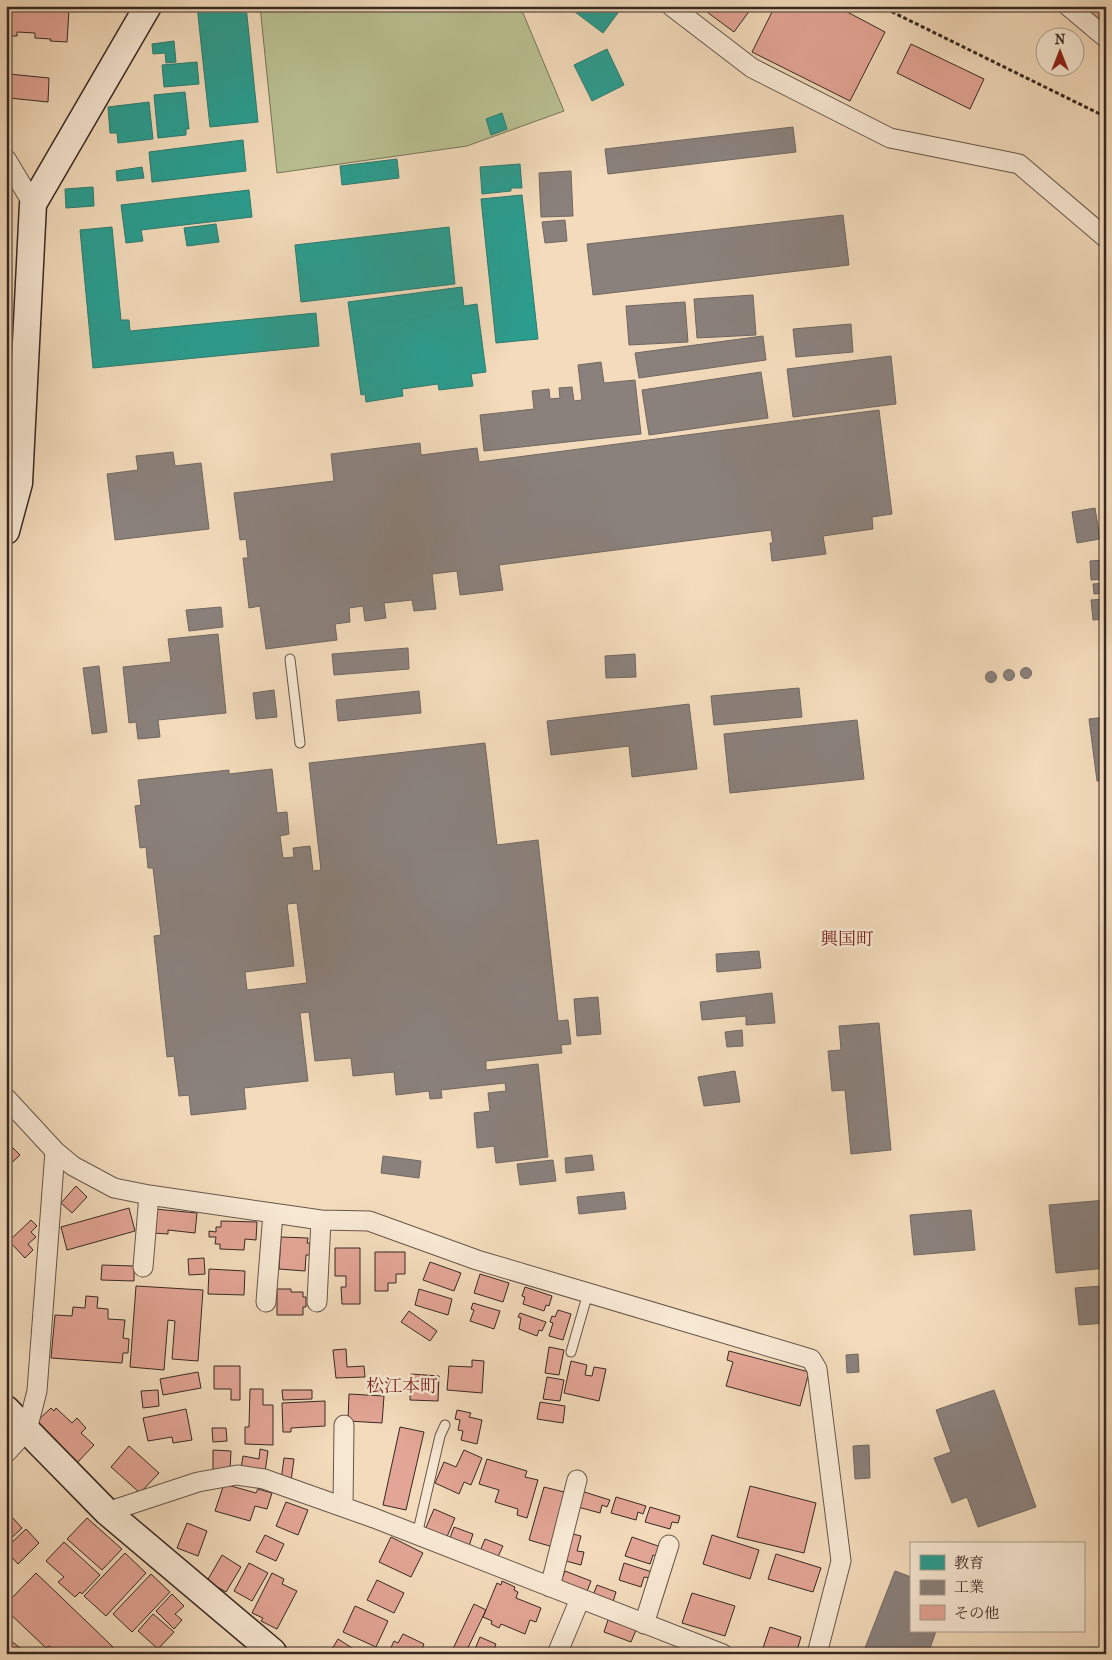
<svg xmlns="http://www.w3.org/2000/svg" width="1112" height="1660" font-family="'IM FELL French Canon','Noto Serif JP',serif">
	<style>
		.green { fill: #b9c091; stroke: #78745a }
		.schools { fill: #2a9d8f; stroke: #2e7a6f }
		.industry { fill: #8a817c; stroke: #716762; fill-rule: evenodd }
		.building { fill: #e3a595; stroke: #372924 }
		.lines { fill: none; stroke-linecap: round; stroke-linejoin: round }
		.lane-casing { stroke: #66564a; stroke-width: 11 }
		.street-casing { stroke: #66564a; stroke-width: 21 }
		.secondary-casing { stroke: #372924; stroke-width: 29 }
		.path { stroke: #372924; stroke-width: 3; stroke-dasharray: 4 2.5; stroke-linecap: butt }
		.lane { stroke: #f7e8d3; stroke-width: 9 }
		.street { stroke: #f7e8d3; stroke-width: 19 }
		.secondary { stroke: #f7e8d3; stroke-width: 26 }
		.labels { text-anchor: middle; stroke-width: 5; stroke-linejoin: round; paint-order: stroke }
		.quarter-label { font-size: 18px; fill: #7a1f14; stroke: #f7e8d3 }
	</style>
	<rect width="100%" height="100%" fill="#f3dbbb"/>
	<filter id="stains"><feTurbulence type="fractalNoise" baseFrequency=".004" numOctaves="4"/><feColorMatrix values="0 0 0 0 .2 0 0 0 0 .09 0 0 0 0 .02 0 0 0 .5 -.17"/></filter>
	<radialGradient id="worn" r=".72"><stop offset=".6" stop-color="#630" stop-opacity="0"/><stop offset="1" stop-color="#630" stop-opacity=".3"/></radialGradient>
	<path class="green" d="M260 6H520L564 111 467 146 277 173Z"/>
	<path class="schools" d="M197 6H246L258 122 210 127Z
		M567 6H623L603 33Z
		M174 41 176 62 166 63 165 53 153 54 152 44Z
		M607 49 624 85 592 101 574 65Z
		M197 62 199 84 164 87 162 65Z
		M185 92 189 129H186V135L158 138 154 95Z
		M149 102 153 139 118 143 117 133H110L108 107Z
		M502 113 507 129 491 135 486 119Z
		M243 140 246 171 152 182 149 152Z
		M397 159 399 178 342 185 340 166Z
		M520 164 522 188H511V191L482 194 480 167Z
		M142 167 144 178 117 181 116 171Z
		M93 187 94 206 66 208 65 189Z
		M249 190 252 217 141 230 143 241 126 243 121 205Z
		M522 195 538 339 496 343 481 199Z
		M216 224 219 242 187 246 184 228Z
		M112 227 121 320H129L130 331 316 313 319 346 93 368 80 230Z
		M449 227 455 284 301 302 295 245Z
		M462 287 464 306 477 304 486 372 471 374 473 386 439 390 438 384 402 389 403 396 366 402 365 394 361 395 348 302Z"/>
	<path class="industry" d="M793 127 796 152 608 174 605 149Z
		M571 171 573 216 541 217 539 173Z
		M843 215 849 265 593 295 587 244Z
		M565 220 567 241 545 243 542 222Z
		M753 295 756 335 697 338 694 299Z
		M685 302 688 342 629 345 626 306Z
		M851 324 853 352 796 357 793 329Z
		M763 336 766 360 639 378 635 353Z
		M891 356 896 404 793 417 787 369Z
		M601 362 604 383 635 380 641 434 484 451 480 415 534 409 532 391 549 389 550 399 560 398 559 388 572 387 574 401 582 400 578 365Z
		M761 372 768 418 649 435 642 390Z
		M879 410 892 514 872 517 873 529 823 536 826 554 772 561 770 543H773L771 530 499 565 503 590 460 595 457 571 432 574 436 609 414 611 412 600 384 603 386 618 365 621 363 606 349 608 350 622 335 624 337 640 266 649 260 606 249 608 243 558H248L246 539 240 540 234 493 334 481 331 454 420 443 421 455 477 448 479 462Z
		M173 452 175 466 201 463 209 529 115 540 107 474 138 470 136 456Z
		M1095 508 1100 539 1077 543 1072 512Z
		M1106 560V579L1091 580 1090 561Z
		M1106 583V593L1094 594 1093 584Z
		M1106 599V619L1093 620 1091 600Z
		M221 607 223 627 189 631 186 610Z
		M218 634 226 713 158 720 160 737 138 739 136 722 129 723 123 667 171 662 168 639Z
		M408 648 409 669 334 675 332 654Z
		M635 654 636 677 606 678 605 656Z
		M99 666 107 732 92 734 83 668Z
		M1020.5 673a5.5 5.5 0 1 1 11 0a5.5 5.5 0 1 1-11 0Z
		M1003.5 675a5.5 5.5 0 1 1 11 0a5.5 5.5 0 1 1-11 0Z
		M985.5 677a5.5 5.5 0 1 1 11 0a5.5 5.5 0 1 1-11 0Z
		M799 688 802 717 714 725 711 696Z
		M274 690 277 717 256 719 253 693Z
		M419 691 421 713 338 721 336 700Z
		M689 704 697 769 632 777 629 746 551 755 547 721Z
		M1106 717V780L1097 781 1089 719Z
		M857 720 864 779 730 793 724 734Z
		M485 743 497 845 538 840 558 1021 568 1020 571 1044 561 1045 562 1053 486 1061V1070L538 1064 548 1157 496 1163 494 1146 477 1148 474 1113 490 1111 488 1093 506 1091 505 1083 441 1090 442 1098 430 1099 429 1091 396 1095 394 1072 353 1076 351 1058 315 1061 309 1012 300 1013 308 1081 244 1088 246 1109 191 1115 189 1095 179 1096 174 1056 167 1057 154 936 161 935 153 868H148L146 847 140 848 135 806 141 805 138 780 229 770V774L272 769 277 813 287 812 289 834 280 836 283 858 294 857 293 848 310 846 313 871 321 870 309 763ZM297 903 307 983 247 990 245 972 294 966 287 904Z
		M1101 810H1106V845H1105Z
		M759 951 761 968 717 972 716 954Z
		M772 993 775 1023 746 1025V1016L702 1020 700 1002Z
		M598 997 601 1034 577 1036 574 999Z
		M879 1023 891 1150 851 1154 845 1090 832 1091 828 1051 841 1050 839 1026Z
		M742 1030 743 1046 727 1047 725 1032Z
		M735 1071 740 1102 704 1106 698 1077Z
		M592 1155 594 1170 566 1173 565 1158Z
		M383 1156 421 1161 419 1178 381 1173Z
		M553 1160 556 1181 520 1185 517 1164Z
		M624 1192 626 1209 579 1214 577 1197Z
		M1106 1200V1268L1056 1273 1049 1205Z
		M971 1210 975 1250 914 1255 910 1215Z
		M1102 1286 1106 1323 1079 1325 1075 1288Z
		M858 1354 859 1372 847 1373 846 1355Z
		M994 1390 1036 1507 978 1527 967 1497 952 1503 934 1458 951 1452 936 1410Z
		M869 1445 870 1478 855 1479 853 1446Z
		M895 1571 911 1577V1631H936L928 1654H881L865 1648Z"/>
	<path class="building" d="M6 6H37V8L69 10 67 42 50 41 51 39 35 38V33L17 32V36H6Z
		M705 6H753L734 32 703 9Z
		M775 6H836L885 32 850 101 752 52Z
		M1075 6H1106V18L1103 23Z
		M911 44 984 79 970 109 897 73Z
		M9 74 49 78 48 102 9 98Z
		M6 1141 20 1155 6 1168Z
		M76 1186 87 1197 72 1213 61 1203Z
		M129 1208 135 1231 67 1250 61 1227Z
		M155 1209 197 1213 195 1233 168 1230V1234L153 1233Z
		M31 1220 37 1226 31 1232 36 1237 28 1244 33 1250 25 1258 9 1241Z
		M221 1221 257 1222 256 1240 245 1239 244 1250 220 1249V1244H215L216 1237H209V1231L216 1232V1227H221Z
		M281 1237 308 1238 307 1243H310V1255H306L305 1271 279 1269Z
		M335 1248H360V1304H342L341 1287H346V1276H335Z
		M375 1252H405V1274H396V1283H388V1291H375Z
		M204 1258 205 1274 189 1275 188 1259Z
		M430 1262 461 1273 454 1291 423 1280Z
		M102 1265 134 1266V1281L101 1280Z
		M209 1269 245 1271 244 1295 208 1294Z
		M480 1274 509 1283 503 1302 474 1293Z
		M136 1286 203 1290 198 1361 172 1359 175 1321 168 1320 164 1370 130 1367Z
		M525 1287 552 1296 549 1306 546 1305 544 1311 523 1304 525 1297 522 1296Z
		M277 1289H291V1292H303V1297H306V1307H303V1315H277Z
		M419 1289 452 1299 448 1315 415 1305Z
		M86 1296 98 1297 97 1308 108 1309V1319L125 1320 123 1338 129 1339 128 1353H123L122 1363 51 1358 55 1315 72 1316 73 1307 85 1308Z
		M473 1303 500 1311 494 1329 470 1321 474 1310 471 1309Z
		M558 1310 571 1314 563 1340 549 1336 553 1323 550 1322 552 1316 555 1317Z
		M409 1311 437 1331 430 1341 401 1322Z
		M520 1313 546 1322 542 1331 539 1330 537 1336 519 1329 521 1318 518 1317Z
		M549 1347 564 1350 559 1375 545 1373Z
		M346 1349 347 1367 364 1366 365 1377 336 1378 333 1350Z
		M729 1351 809 1372 800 1406 726 1386 733 1362 727 1360Z
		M472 1360 484 1361 482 1393 447 1390 449 1366 472 1367Z
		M571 1361 587 1365 585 1375 592 1376 594 1367 606 1369 599 1401 564 1393Z
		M214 1366H240V1400H231V1389H214Z
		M198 1372 201 1388 163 1395 160 1379Z
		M411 1374 439 1376 438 1401 410 1400Z
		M547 1377 564 1380 560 1401 543 1399Z
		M250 1389H263V1405H273V1445L245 1444V1427H249Z
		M158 1390 159 1406 143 1408 141 1391Z
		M282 1390H312V1399L283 1400Z
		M349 1394 384 1396 382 1423 348 1421Z
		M325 1401V1426L291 1428V1432H283L282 1403Z
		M540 1402 565 1406 563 1423 537 1419Z
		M51 1408 54 1411 56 1408 72 1423 77 1418 86 1428 81 1433 94 1445 75 1465 37 1428 40 1424 37 1421Z
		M186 1409 192 1440 173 1443 172 1437 148 1441 143 1418Z
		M457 1410 471 1413 469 1417 482 1420 477 1444 461 1440 463 1431 458 1430 460 1420 455 1419Z
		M400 1427 424 1432 406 1510 383 1505Z
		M212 1428H226L227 1441 213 1442Z
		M129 1446 159 1473 140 1493 111 1467Z
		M260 1449 268 1451 265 1472 241 1468 243 1456 259 1459Z
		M213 1450 231 1451 230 1470H213Z
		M464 1450 482 1458 471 1485 464 1482 459 1494 435 1483 444 1462 456 1467Z
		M284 1458 294 1459 291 1481 281 1480Z
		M487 1459 527 1471 525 1477 538 1480 527 1518 517 1515 518 1509 495 1502 499 1490 479 1484Z
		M224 1484 256 1493 258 1489 272 1493 267 1509 255 1506 250 1521 215 1511Z
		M750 1486 816 1503 804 1553 737 1537Z
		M544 1487 568 1493 553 1547 529 1540Z
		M581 1491 610 1500 607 1507 602 1505 600 1513 578 1507Z
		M616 1497 646 1506 643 1514 638 1512 636 1520 611 1513Z
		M286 1502 308 1510 298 1535 276 1526Z
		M650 1507 680 1516 678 1523 672 1522 670 1529 645 1522Z
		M434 1509 455 1518 446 1539 425 1530Z
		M11 1516 22 1528 6 1543V1521Z
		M87 1518 122 1549 102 1570 67 1539Z
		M187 1523 207 1531 198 1556 177 1548Z
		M454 1527 473 1534 468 1549 448 1543Z
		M26 1529 39 1543 18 1564 6 1551V1548Z
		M569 1533 581 1536 577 1551 584 1552 581 1565 562 1560Z
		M265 1535 284 1544 276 1561 256 1552Z
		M712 1535 759 1550 750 1579 703 1564Z
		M391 1537 423 1553 411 1577 379 1562Z
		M632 1537 661 1547 657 1557 653 1555 650 1564 625 1556Z
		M485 1539 503 1546 495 1563 478 1556Z
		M64 1542 100 1575 82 1594 80 1592 75 1597 58 1582 64 1577 46 1561Z
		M125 1553 146 1573 106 1616 84 1596Z
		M776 1554 821 1568 813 1592 768 1579Z
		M222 1555 241 1567 226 1592 207 1581Z
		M249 1563 268 1573 252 1601 234 1591Z
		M624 1563 652 1572 650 1578 644 1577 641 1587 619 1580Z
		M565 1571 591 1581 586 1594 560 1584Z
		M36 1573 113 1647 107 1654H58L49 1646 46 1648 6 1610V1604Z
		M272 1573 284 1579 282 1584 297 1591 277 1629 261 1621 263 1618 252 1613Z
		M151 1574 170 1592 132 1632 113 1614Z
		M377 1580 404 1593 394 1613 367 1600Z
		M502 1581 515 1587 514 1590 518 1592 516 1598 541 1608 536 1622 530 1620 525 1634 501 1624 499 1628 491 1624 492 1621 483 1617 497 1583 501 1585Z
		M597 1585 616 1592 612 1605 592 1598Z
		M692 1593 735 1606 725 1636 682 1623Z
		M172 1594 184 1606 175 1614 182 1620 174 1629 156 1611Z
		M474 1604 486 1610 465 1654H458L452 1651Z
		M355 1606 388 1621 376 1647 343 1632Z
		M153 1614 174 1632 158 1649 138 1631Z
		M608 1620 636 1630 631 1642 604 1632Z
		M770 1627 801 1637 796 1654H761Z
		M403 1634 424 1644 420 1654H388L394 1641 398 1643Z
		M6 1637 28 1654H6Z
		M480 1637 496 1644 492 1654H473Z
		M338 1639 357 1651 355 1654H329Z"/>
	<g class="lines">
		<g class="lane-casing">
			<path id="lane" d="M290 659 300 743
				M571 1352 588 1293
				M417 1535 440 1436 445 1425"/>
		</g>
		<g class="street-casing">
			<path id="street" d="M671 6 752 68 890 138 1019 164 1106 238
				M1068 6 1106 38
				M6 159 33 204
				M6 1098 55 1151 73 1166 114 1188 149 1195 321 1220 369 1221 477 1260 811 1359 817 1369 841 1561 817 1654
				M143 1267 149 1195
				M266 1302 273 1213
				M317 1302 321 1220
				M6 1453 27 1430 37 1391 55 1151
				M343 1507 344 1425
				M107 1512 198 1482 237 1475 264 1479 374 1518 723 1654
				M550 1587 577 1480
				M644 1624 669 1545
				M557 1654 580 1599"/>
		</g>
		<g class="secondary-casing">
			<path id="secondary" d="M6 531 19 483 33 204 148 6
				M6 1409 107 1512 273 1652 272 1654"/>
		</g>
		<path class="path" d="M880 6 1106 117"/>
		<use href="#lane" class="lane"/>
		<use href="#street" class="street"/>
		<use href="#secondary" class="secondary"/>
	</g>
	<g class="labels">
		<g class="quarter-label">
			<text x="847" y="945">興国町</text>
			<text x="402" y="1392">松江本町</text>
		</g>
	</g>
	<rect width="1112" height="1660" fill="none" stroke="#f3dbbb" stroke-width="25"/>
	<rect x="8" y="8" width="1097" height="1645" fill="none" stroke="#372924" stroke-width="2.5"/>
	<rect x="12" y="12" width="1087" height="1635" fill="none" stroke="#372924"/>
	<rect x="910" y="1542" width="175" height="90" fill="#f7e8d3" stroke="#aa9c8d"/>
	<rect x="920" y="1555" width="25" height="15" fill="#2a9d8f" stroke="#aa9c8d"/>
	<text x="954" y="1568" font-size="15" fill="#372924">教育</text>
	<rect x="920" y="1580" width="25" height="15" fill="#8a817c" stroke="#aa9c8d"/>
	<text x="954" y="1592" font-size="15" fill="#372924">工業</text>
	<rect x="920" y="1605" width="25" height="15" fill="#e3a595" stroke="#aa9c8d"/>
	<text x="954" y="1618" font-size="15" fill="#372924">その他</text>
	<g transform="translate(1060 52)"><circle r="24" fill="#f7e8d3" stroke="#aa9c8d"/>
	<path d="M0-4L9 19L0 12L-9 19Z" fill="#8f2418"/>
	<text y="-8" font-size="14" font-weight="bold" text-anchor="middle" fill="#372924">N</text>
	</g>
	<rect width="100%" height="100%" filter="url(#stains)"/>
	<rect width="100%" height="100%" fill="url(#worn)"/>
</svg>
